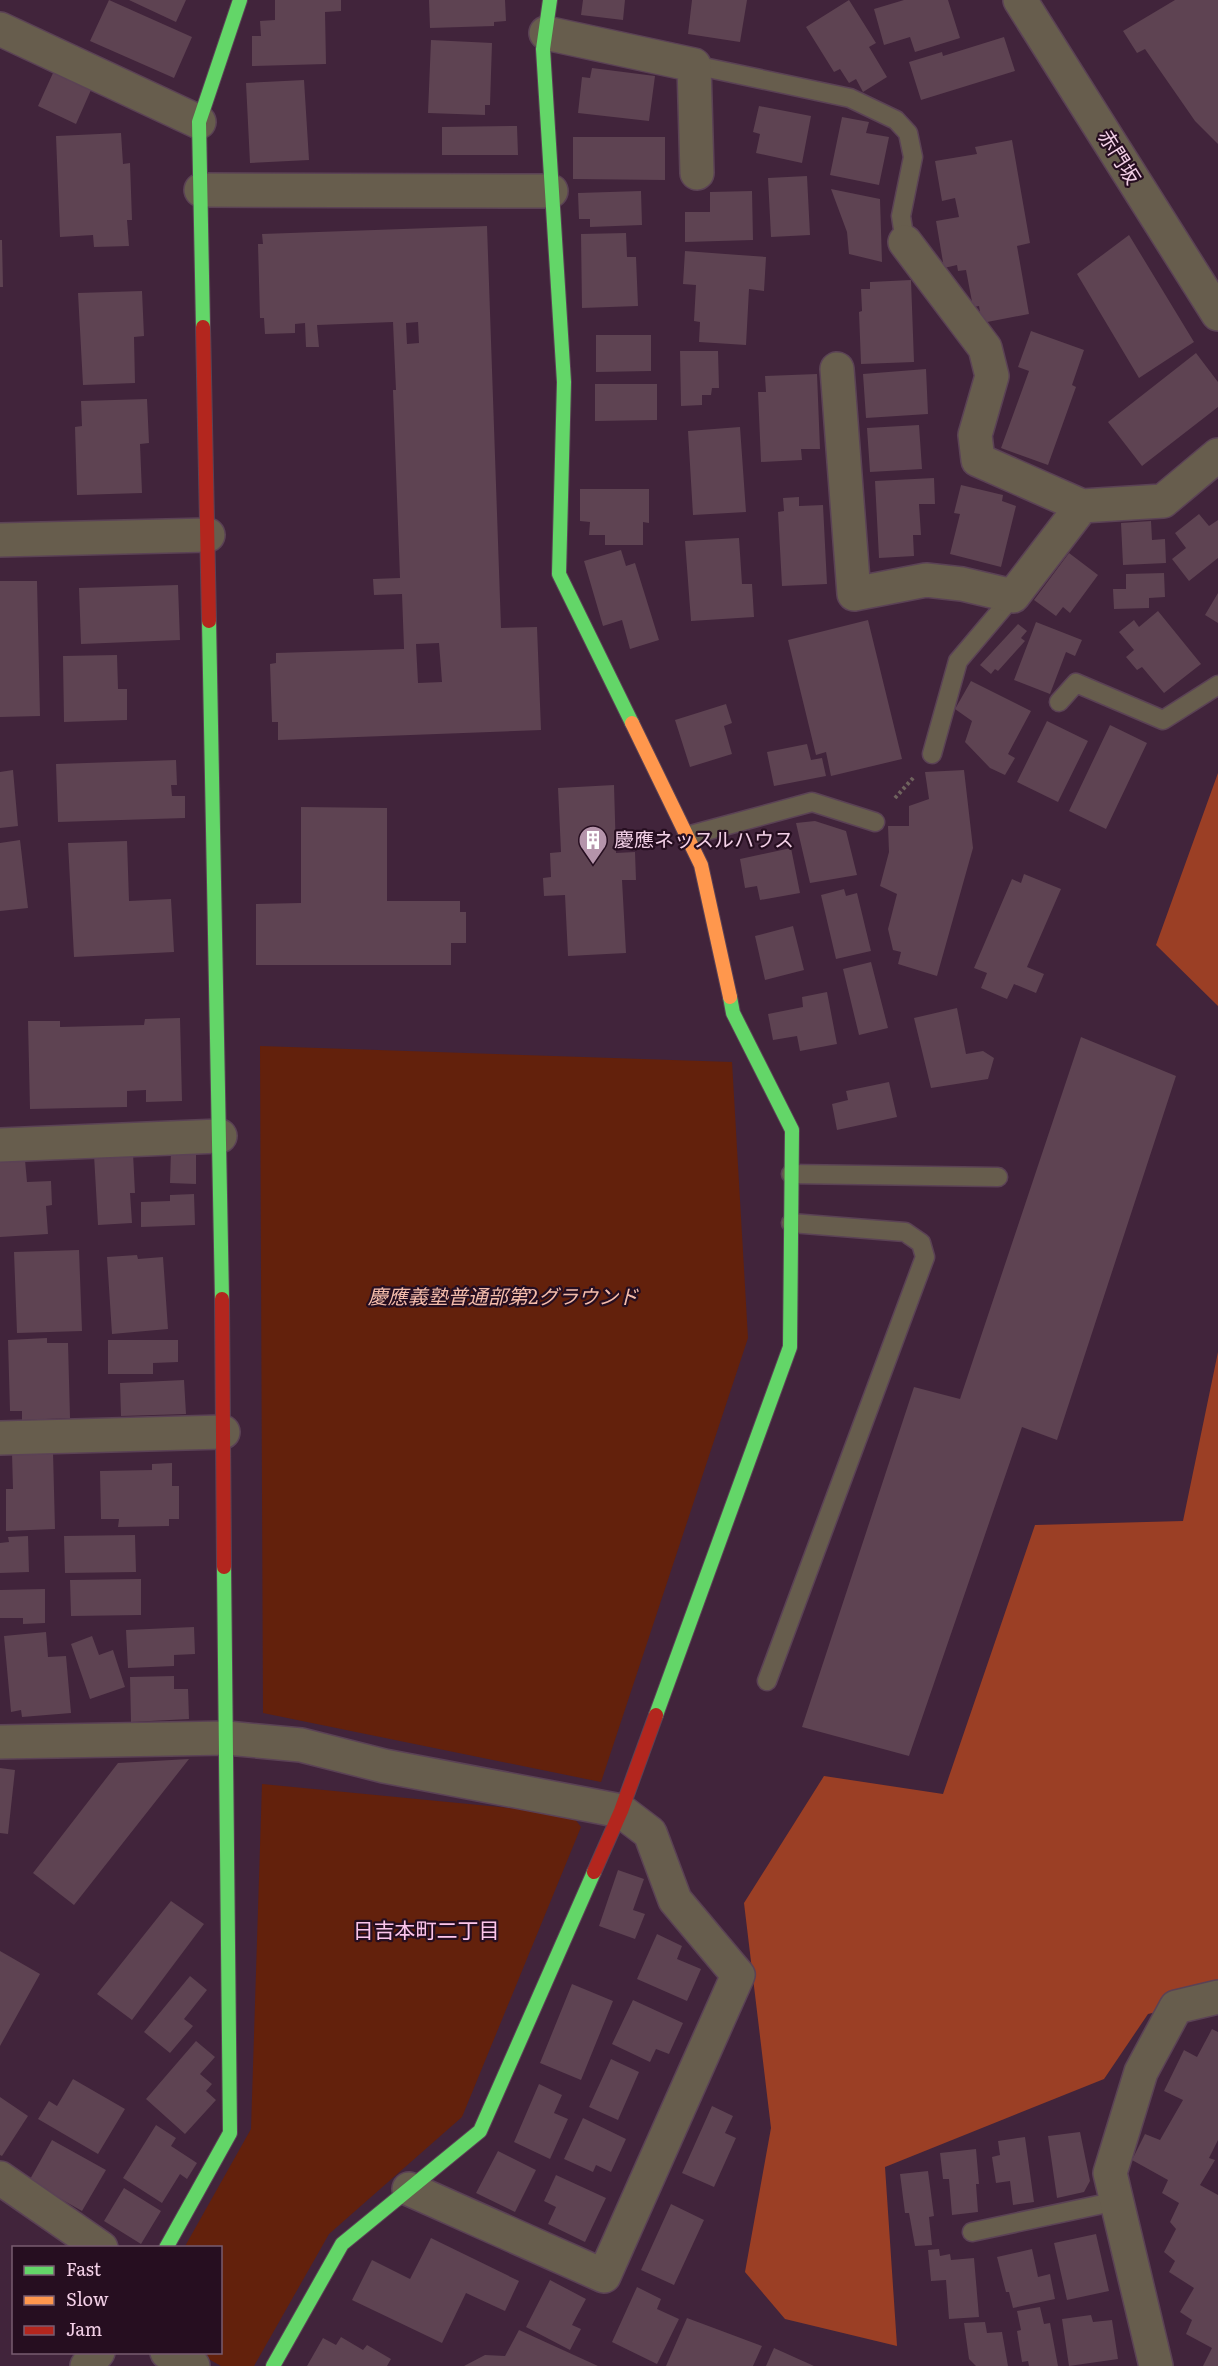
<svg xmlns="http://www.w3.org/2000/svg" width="1218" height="2366" font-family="Literata,'Noto Sans JP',serif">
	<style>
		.green { fill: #63210c }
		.forest { fill: #9b3f25 }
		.building { fill: #5e4352; fill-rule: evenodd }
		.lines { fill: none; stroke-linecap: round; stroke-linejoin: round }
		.lane-casing { stroke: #5b4255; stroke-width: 21 }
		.street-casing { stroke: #5b4255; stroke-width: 36 }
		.fast-casing { stroke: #5b4255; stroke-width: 16 }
		.slow-casing { stroke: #5b4255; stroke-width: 16 }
		.jam-casing { stroke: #5b4255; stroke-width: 16 }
		.path { stroke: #6f635e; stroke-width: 4; stroke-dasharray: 3 3; stroke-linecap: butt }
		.lane { stroke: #675d4d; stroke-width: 18 }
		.street { stroke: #675d4d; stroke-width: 33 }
		.fast { stroke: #63d668; stroke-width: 14 }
		.slow { stroke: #ff974d; stroke-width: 14 }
		.jam { stroke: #b3261e; stroke-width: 14 }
		.labels { text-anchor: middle; stroke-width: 4.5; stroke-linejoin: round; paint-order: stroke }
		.street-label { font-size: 20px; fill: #f3d0e7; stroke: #260e20 }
		.poi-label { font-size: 20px; fill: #f3d0e7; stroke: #260e20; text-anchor: start }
		.park-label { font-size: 20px; font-style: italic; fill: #f4bcab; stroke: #260e20 }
		.neighbourhood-label { font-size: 21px; fill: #fcc5eb; stroke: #260e20 }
	</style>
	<rect width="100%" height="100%" fill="#41243b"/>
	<path class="green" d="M260 1046 732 1062 748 1338 601 1782 263 1713Z
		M262 1784 571 1814 581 1827 462 2117 329 2234 254 2366H221L198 2353 220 2352V2248H184L251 2129Z"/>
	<path class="forest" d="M1218 773V1006L1156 945Z
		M1218 1352V1997L1148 2014 1104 2079 885 2167 897 2346 785 2319 745 2272 771 2128 744 1903 824 1776 943 1794 1035 1525 1183 1521Z"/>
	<path class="building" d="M109 0 192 37 174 78 90 41Z
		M129 0H186L176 22Z
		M275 0H341V11L325 12 326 64 252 66V36H261L260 21 275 20Z
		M429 0H505L506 21 494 22V26L430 28Z
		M583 0H625L623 20 581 15Z
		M692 0H747L740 42 688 34Z
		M849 0 876 43 869 47 887 77 863 92 856 79 849 83 840 69 834 72 806 27Z
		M904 0H948L960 38 915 52 910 37 884 45 874 9Z
		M1175 0H1218V144L1195 121 1145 49 1137 53 1123 31Z
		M1004 37 1015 71 921 100 909 62 942 52 943 56Z
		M431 40 492 43 490 105H485V115L428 113Z
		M592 68 655 76 649 121 578 113 582 77 590 78Z
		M53 73 91 90 76 124 38 106Z
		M304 80 309 160 250 163 246 83Z
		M759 106 811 116 802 163 756 153 760 134 753 132Z
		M842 117 869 122 866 133 889 137 879 185 830 175Z
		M517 126 518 155H442V127Z
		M121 133 123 164 130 163 132 220H127L129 246 94 247 93 235 60 237 56 136Z
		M573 137H665V180L573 179Z
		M1012 140 1030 243 1017 246 1029 314 982 323 979 306 973 307 966 270 958 271 957 265 944 268 936 221 959 217 955 198 942 201 935 161 977 154 975 147Z
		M807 176 810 235 771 237 768 178Z
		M831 189 880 199 882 262 849 254 847 232Z
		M641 191 642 225 590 227V219H579L578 193Z
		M752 191 753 240 685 242V212H710V192Z
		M487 226 501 628 537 627 541 730 278 740V722H272L270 664 276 663V653L404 649 402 594 374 595 373 579 400 578 393 390H396L393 322 317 325 319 347H306L305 323 295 324V333L265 334 264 318H260L258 244H263L262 234ZM418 322 419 343 407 344 406 323ZM439 643 442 682 418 683 416 644Z
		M626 233 627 257H636L638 306 582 308 581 234Z
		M1129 235 1194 342 1139 378 1077 274Z
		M0 240H2L3 287H0Z
		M685 251 766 257 764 291 749 289 746 345 699 342 700 322 694 321 696 285 683 284Z
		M911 280 914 362 861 364 859 312 862 311 861 289H870V282Z
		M142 291 144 336 134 337 135 383 83 385 78 293Z
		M1031 331 1084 350 1072 385 1076 387 1048 465 1001 448 1029 371 1018 367Z
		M596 335H651V371L596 372Z
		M680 351H718L719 388H712L711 395H702V405L681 406Z
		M1196 353 1218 382V407L1142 466 1108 422Z
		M926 369 928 414 866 418 863 374Z
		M817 374 820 449H801L802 460 761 462 758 392H766L765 376Z
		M595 384H657V420L595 421Z
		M147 399 149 443 140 444 142 493 77 495 75 427 82 426 81 401Z
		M919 425 922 469 870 472 867 428Z
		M740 427 746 512 693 515 688 431Z
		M934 478 935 504H919L921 535H913L914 556 879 558 875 481Z
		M961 485 1003 495 1002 501 1016 506 1001 567 950 554 960 514 954 513Z
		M580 489H649V523L643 522V545H605V535H589L590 522 580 521Z
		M799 497V506L823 505 827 584 782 586 778 512 784 511 783 498Z
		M1199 514 1209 526 1218 520V558L1189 581 1172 559 1186 548 1175 533Z
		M1151 521 1152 540 1165 539 1166 563 1123 565 1121 523Z
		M739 538 742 584H752L754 617 691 621 685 541Z
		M621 550 626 566 635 563 659 640 630 649 622 620 603 626 584 561Z
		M1069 553 1098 575 1070 613 1063 607 1056 616 1034 600Z
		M1164 573 1165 597 1149 598V608L1114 609 1113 589H1126V574Z
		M0 581H37L40 716 0 717Z
		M178 585 180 640 81 644 79 588Z
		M1218 593V623L1205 615Z
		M1158 611 1201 664 1164 693 1142 667 1137 670 1126 657 1134 650 1119 632 1134 620 1139 627Z
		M868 620 902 759 831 776 826 752 816 755 788 640Z
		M1036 622 1082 640 1075 656 1066 652 1050 694 1014 680Z
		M1018 624 1027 631 1021 638 1025 641 998 671 995 669 991 674 980 665Z
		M117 655 118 689H127V720L64 722 63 656Z
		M971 681 1031 711 1008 754 1015 758 1005 775 990 768 965 742 972 721 955 709Z
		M726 704 732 723 724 726 732 754 690 767 675 720Z
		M1047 721 1088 741 1058 802 1017 782Z
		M1110 725 1147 743 1106 829 1069 811Z
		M807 744 811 760 822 758 826 776 774 786 767 752Z
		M176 760 177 785H171L172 796H185V818L58 822 56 764Z
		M13 770 18 826 0 828V772Z
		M964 770 973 848 937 976 898 964 901 952 893 950 888 929 897 894 880 886 889 852 888 826H909V806L929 799 925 772Z
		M614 785 616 853 635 852 636 880H622L626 953 568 956 565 895 544 896 543 878 551 877 550 853 561 852 558 788Z
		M301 807 387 808V901H460V912H466V943H451V965H256V904L301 903Z
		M815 821 846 831 857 875 810 883 796 823Z
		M20 840 28 908 0 911V843Z
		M127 841 129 901 171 899 174 952 74 957 68 843Z
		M791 848 800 893 760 900 757 886 745 888 740 859Z
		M1024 874 1061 889 1027 967 1044 974 1036 993 1014 984 1007 999 981 988 987 973 974 968 1012 879 1021 883Z
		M844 889 846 896 857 893 871 951 836 959 821 895Z
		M793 926 804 970 765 980 755 936Z
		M871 962 888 1028 859 1035 843 969Z
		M827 992 837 1044 800 1051 797 1036 773 1040 768 1014 803 1007 802 997Z
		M957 1008 966 1054 983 1051 994 1058 988 1079 931 1088 914 1018Z
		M180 1018 182 1101 146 1102V1090L127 1091V1107L30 1109 28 1021H60V1027L144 1025 145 1019Z
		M1081 1037 1176 1076 1057 1440 1022 1427 909 1756 802 1727 914 1387 960 1399Z
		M889 1082 897 1117 837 1130 832 1104 848 1100 846 1091Z
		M171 1150 196 1151V1184L170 1183Z
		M133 1153 135 1193H130L132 1223 98 1225 94 1155Z
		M25 1160 27 1182 51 1181 52 1205 46 1206 48 1234 0 1237V1162Z
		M194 1194 195 1225 141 1227V1202L170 1201V1195Z
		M79 1250 82 1331 17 1333 14 1252Z
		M137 1255 138 1259 163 1257 168 1329 112 1334 107 1257Z
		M47 1338V1343H68L70 1418 22 1420V1411H10L8 1340Z
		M108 1340H178V1362L153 1363V1374H108Z
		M184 1380 186 1414 121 1416 120 1383Z
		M53 1452 55 1529 6 1531V1489H13L12 1453Z
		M172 1463V1486H179V1519H169V1526L118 1527 119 1519H101L100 1471 152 1470V1464Z
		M135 1535 136 1572 65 1573 64 1536Z
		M28 1536 29 1572 0 1573V1543L9 1542 8 1537Z
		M141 1579V1615L71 1616 70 1580Z
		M45 1589V1623L23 1624V1618H0V1590Z
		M194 1627 195 1654 174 1655V1666L128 1668 126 1630Z
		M46 1632 48 1657 66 1656 71 1713 22 1717 21 1710 11 1712 4 1636Z
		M92 1636 99 1655 113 1650 125 1687 90 1699 71 1644Z
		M174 1676V1689H188L189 1719 131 1722 130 1677Z
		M189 1759 74 1905 33 1873 118 1763Z
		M0 1768 15 1770 8 1834 0 1833Z
		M618 1870 644 1879 633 1910 645 1914 635 1939 599 1926Z
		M171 1901 204 1924 132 2020 97 1994Z
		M657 1934 682 1946 677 1959 701 1969 687 2001 637 1979Z
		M0 1951 40 1974 0 2046Z
		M190 1976 207 1990 184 2019 193 2026 170 2053 144 2032Z
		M572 1984 613 2001 581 2080 540 2063Z
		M633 2000 683 2023 669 2054 656 2049 650 2062 612 2044Z
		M1212 2029 1218 2032V2140L1209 2158 1215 2160 1200 2185 1218 2195V2366H1203L1212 2348 1186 2334 1192 2320 1180 2312 1194 2288 1169 2272 1175 2261 1164 2252 1176 2229 1170 2222 1179 2203 1162 2193 1168 2180 1132 2160 1145 2134 1160 2140 1183 2100 1164 2091 1184 2050 1197 2057Z
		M196 2041 215 2057 200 2074 212 2084 206 2091 216 2100 185 2134 146 2099Z
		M611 2059 639 2072 618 2120 589 2107Z
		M73 2079 125 2109 98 2154 38 2119 49 2101 57 2106Z
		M539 2084 562 2095 554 2113 568 2119 550 2159 514 2142Z
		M0 2097 28 2116 2 2156 0 2155Z
		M712 2106 733 2116 725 2133 736 2138 714 2187 682 2173Z
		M583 2118 626 2139 611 2172 596 2165 593 2172 564 2159Z
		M156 2125 176 2138 171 2146 197 2163 187 2179 180 2174 162 2203 123 2178Z
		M1080 2132 1090 2181 1084 2192 1057 2198 1048 2136Z
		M1025 2137 1034 2202 1013 2205 1010 2181 996 2183 992 2157 1000 2155 998 2141Z
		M52 2140 106 2170 82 2211 29 2181Z
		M976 2149 979 2184H976L978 2212 952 2215 949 2179H943L940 2153Z
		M498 2151 536 2170 515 2212 476 2193Z
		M928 2171 934 2216 929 2217 932 2245 915 2246 909 2213H905L900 2174Z
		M556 2175 606 2198 585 2242 548 2224 556 2207 544 2201Z
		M124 2188 161 2211 141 2244 104 2221Z
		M671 2204 704 2220 674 2285 641 2270Z
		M1096 2234 1109 2291 1067 2300 1054 2243Z
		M431 2238 519 2281 505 2311 466 2293 442 2343 352 2300 372 2260 410 2279Z
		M939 2249 940 2256 950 2254 951 2260 974 2258 979 2317 949 2319 946 2280 931 2281 928 2250Z
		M1032 2249 1038 2277 1050 2274 1055 2299 1013 2308 1009 2292H1006L997 2257Z
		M550 2280 586 2299 572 2325 581 2329 570 2350 526 2327Z
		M637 2287 661 2299 657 2309 679 2319 657 2364 612 2342Z
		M1040 2307 1044 2324 1050 2323 1058 2366H1029L1028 2361 1022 2362 1017 2331 1021 2330 1017 2311Z
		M1091 2315 1093 2322 1112 2320 1118 2359 1069 2366 1062 2319Z
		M687 2318 762 2346 753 2366H666Z
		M985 2322 987 2333 1002 2332 1008 2366H976L969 2359 964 2323Z
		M519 2330 598 2366H464L485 2355 505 2356Z
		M341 2337 363 2350 367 2345 391 2359 387 2366H307L323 2338 336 2345Z
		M774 2348 814 2366H766Z"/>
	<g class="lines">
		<g class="lane-casing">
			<path id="lane" d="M694 65 850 98 896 120 908 133 913 157 901 216 905 242
				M1059 702 1076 683 1163 720 1218 685
				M932 754 958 661 1013 596
				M687 836 812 802 875 822
				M791 1174 998 1177
				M767 1681 925 1257 921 1243 905 1232 791 1223
				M972 2232 1117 2201"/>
		</g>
		<g class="street-casing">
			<path id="street" d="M1020 0 1218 314
				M0 29 199 122
				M546 33 694 65 697 173
				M201 190 551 191
				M905 242 985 348 992 376 975 435 978 460 1082 506 1163 501 1218 455
				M837 369 854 594 926 580 962 584 1013 596 1082 506
				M0 540 208 535
				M0 1145 220 1136
				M0 1438 223 1432
				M0 1742 227 1738 301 1745 384 1766 621 1811 650 1833 675 1900 738 1975 604 2276 409 2189
				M0 2178 101 2248
				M167 2352 193 2366
				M87 2366 98 2352
				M1156 2366 1110 2173 1141 2072 1176 2007 1218 1997"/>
		</g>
		<g class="fast-casing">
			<path id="fast" d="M550 0 543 49 564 382 559 574 632 723
				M203 327 199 122 240 0
				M209 621 222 1299
				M656 1715 790 1347 792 1130 733 1013 730 997
				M166 2248 230 2133 224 1567
				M273 2366 342 2244 480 2131 594 1872"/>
		</g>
		<g class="slow-casing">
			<path id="slow" d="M632 723 701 865 730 997"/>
		</g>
		<g class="jam-casing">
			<path id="jam" d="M203 327 209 621
				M222 1299 224 1567
				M594 1872 621 1811 656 1715"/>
		</g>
		<path class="path" d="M895 798 914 777"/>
		<use href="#lane" class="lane"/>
		<use href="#street" class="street"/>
		<use href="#fast" class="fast"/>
		<use href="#slow" class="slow"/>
		<use href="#jam" class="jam"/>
	</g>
	<defs>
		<g id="building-pin" transform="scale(1.5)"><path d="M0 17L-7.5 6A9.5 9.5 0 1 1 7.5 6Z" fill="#b594ab" stroke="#260e20"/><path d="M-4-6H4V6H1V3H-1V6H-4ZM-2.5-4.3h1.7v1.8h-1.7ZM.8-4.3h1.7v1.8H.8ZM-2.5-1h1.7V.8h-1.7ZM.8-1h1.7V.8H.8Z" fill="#fff"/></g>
	</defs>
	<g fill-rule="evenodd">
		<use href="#building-pin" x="593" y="840"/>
	</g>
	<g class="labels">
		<g class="street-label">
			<text transform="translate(1119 157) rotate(58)" y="7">赤門坂</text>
		</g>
		<g class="poi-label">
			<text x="614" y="847">慶應ネッスルハウス</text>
		</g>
		<g class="park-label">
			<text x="503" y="1304">慶應義塾普通部第2グラウンド</text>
		</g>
		<g class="neighbourhood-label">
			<text x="426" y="1938">日吉本町二丁目</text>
		</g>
	</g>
	<rect x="12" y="2246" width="210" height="108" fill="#260e20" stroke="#785c70" stroke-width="1.5"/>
	<rect x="24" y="2266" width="30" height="9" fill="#63d668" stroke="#785c70" stroke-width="1.5"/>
	<text x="66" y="2276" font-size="18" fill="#f3d0e7">Fast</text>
	<rect x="24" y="2296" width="30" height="9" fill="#ff974d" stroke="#785c70" stroke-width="1.5"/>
	<text x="66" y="2306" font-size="18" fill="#f3d0e7">Slow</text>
	<rect x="24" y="2326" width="30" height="9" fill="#b3261e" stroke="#785c70" stroke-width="1.5"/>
	<text x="66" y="2336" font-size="18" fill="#f3d0e7">Jam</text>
</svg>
